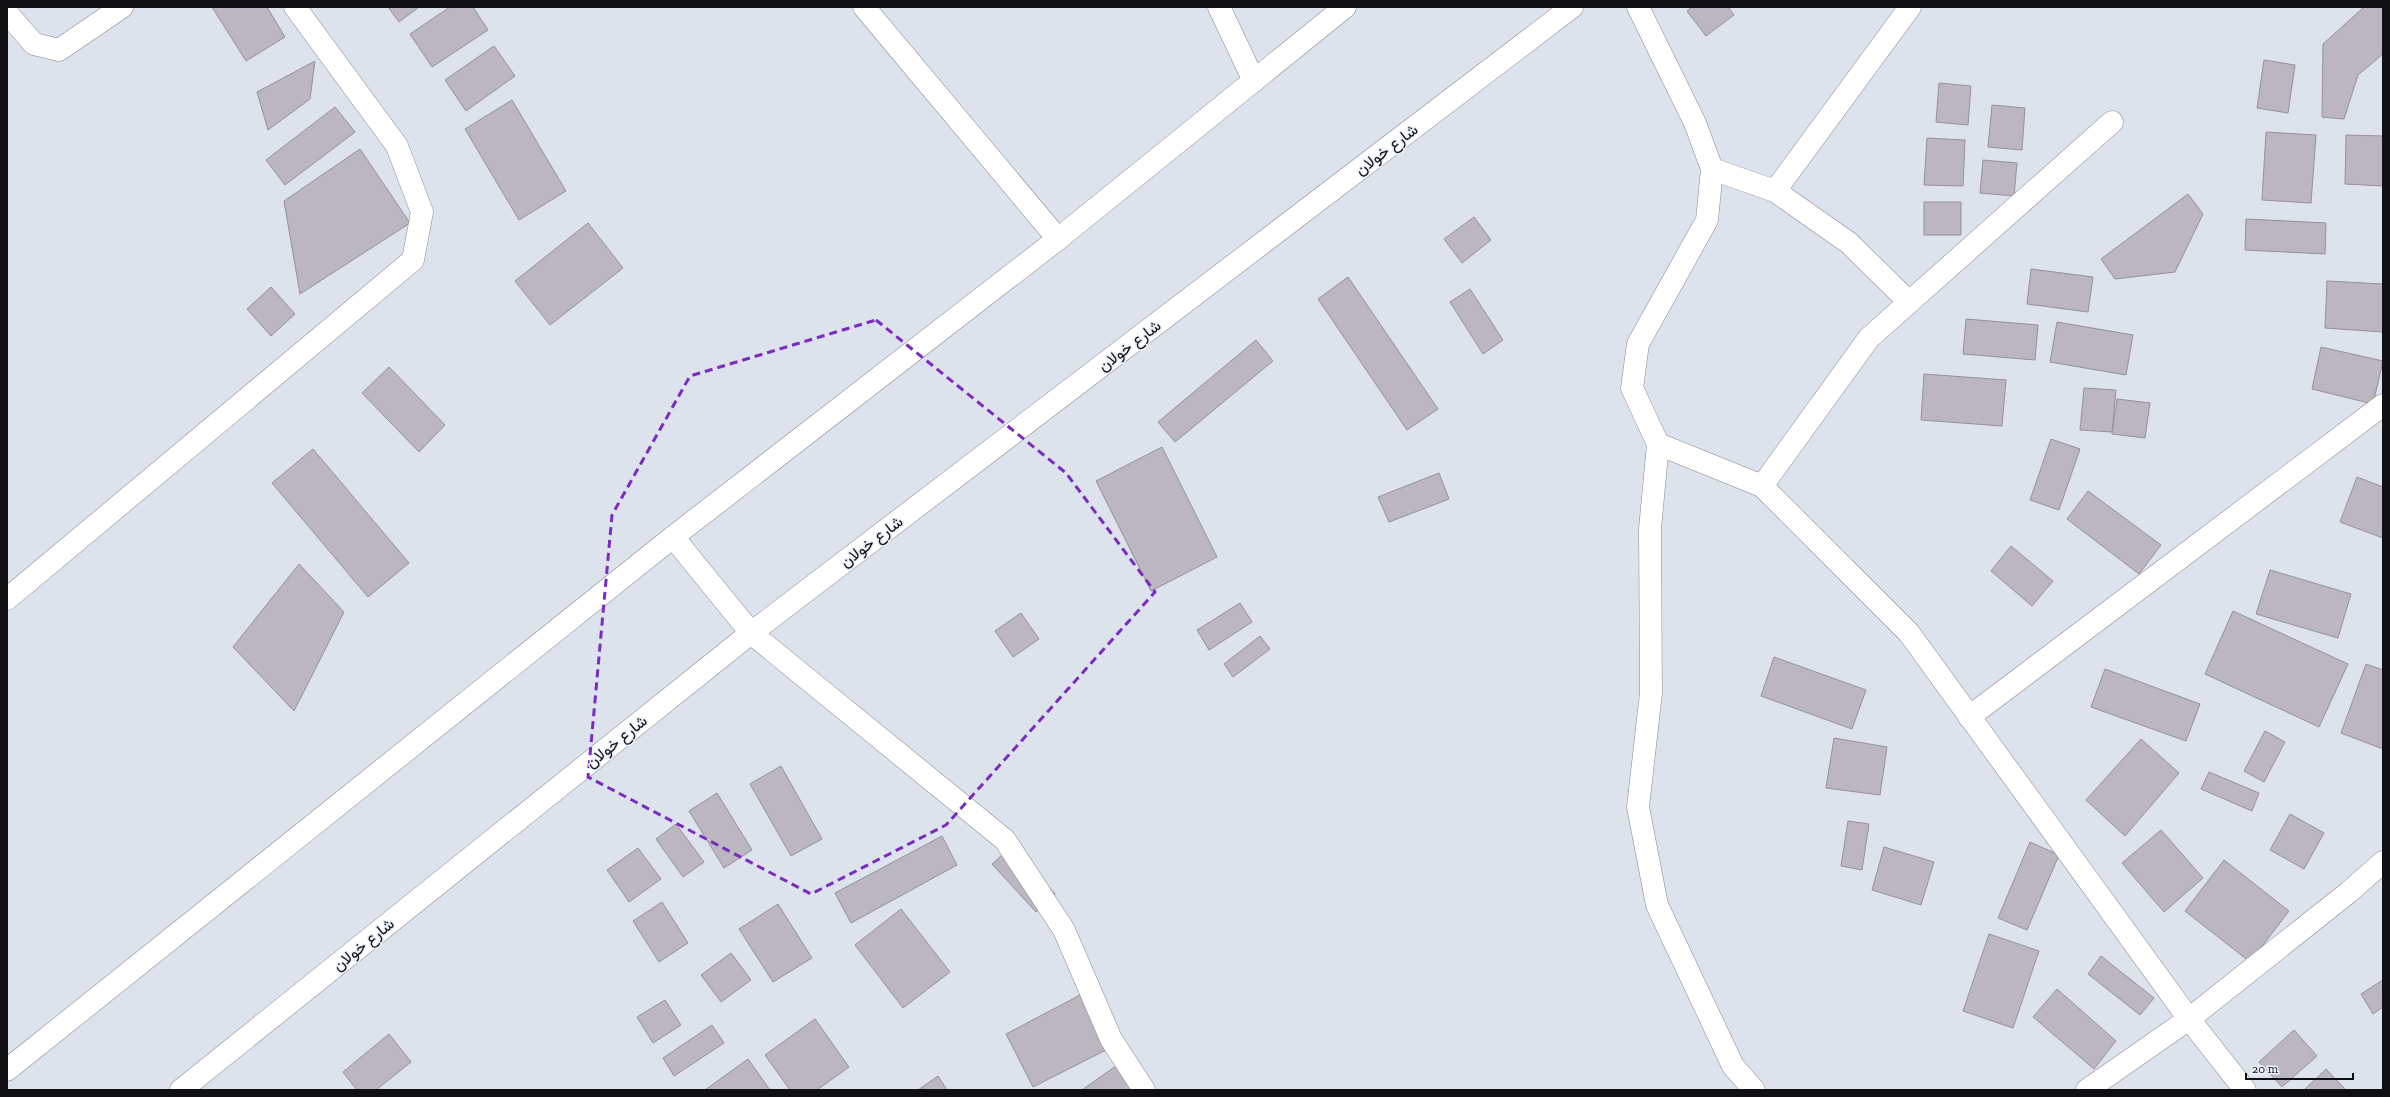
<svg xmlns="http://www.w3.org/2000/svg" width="2390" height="1097" font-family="'Zilla Slab',Vazirmatn,serif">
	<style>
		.building { fill: #bbb6c0; stroke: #959099 }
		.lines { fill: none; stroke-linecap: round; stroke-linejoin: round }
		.minor-casing { stroke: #848992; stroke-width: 23 }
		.major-casing { stroke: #848992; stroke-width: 23 }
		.minor { stroke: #fff; stroke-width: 22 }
		.major { stroke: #fff; stroke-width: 22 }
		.marked { fill: none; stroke: #7b2cbf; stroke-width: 3; stroke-dasharray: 8 5; stroke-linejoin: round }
		.labels { text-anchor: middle; stroke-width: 3; stroke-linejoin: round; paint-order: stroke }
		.street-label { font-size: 16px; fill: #0e1013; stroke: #eaf0fa }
	</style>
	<rect width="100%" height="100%" fill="#dde3ed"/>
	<path class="building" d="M212 7H267L285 37 246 61Z
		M388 7H419L399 22Z
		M450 7H473L488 30 432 67 410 34Z
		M1692 7H1728L1734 15 1706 36 1687 11Z
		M2364 7H2383V54L2358 75 2344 119 2322 117 2323 44Z
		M494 46 515 76 466 111 445 80Z
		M2264 60 2295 65 2288 113 2257 108Z
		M315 61 310 99 268 130 257 92Z
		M1939 83 1971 86 1968 125 1936 122Z
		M512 100 566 191 519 220 465 129Z
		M1992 105 2025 108 2022 150 1988 147Z
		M335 107 355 132 285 185 266 160Z
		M2266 132 2316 135 2311 203 2262 200Z
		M2346 135 2383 136V186L2345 184Z
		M1927 138 1965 140 1963 186 1924 185Z
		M360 149 410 223 300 294 284 201Z
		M1983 160 2017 163 2014 196 1980 193Z
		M2188 194 2203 214 2175 272 2115 279 2101 259Z
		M1924 202H1961V235H1924Z
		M1474 217 1491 240 1462 263 1444 239Z
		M2246 219 2326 223 2325 254 2245 250Z
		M588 223 623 268 550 325 515 281Z
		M2031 269 2093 277 2088 312 2027 304Z
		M1348 277 1438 409 1407 430 1318 299Z
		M2327 281 2383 284V332L2325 328Z
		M271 287 295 314 271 336 247 309Z
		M1470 289 1503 340 1483 354 1450 302Z
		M1966 319 2038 325 2035 360 1963 354Z
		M2057 322 2133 335 2126 375 2050 362Z
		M1256 340 1273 361 1175 442 1158 422Z
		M2321 347 2383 361 2373 404 2312 389Z
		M389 367 445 425 419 452 362 393Z
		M1924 374 2006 380 2002 426 1921 420Z
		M2084 388 2116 390 2112 432 2080 430Z
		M2117 399 2150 403 2145 438 2112 434Z
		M2051 439 2080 449 2059 510 2030 500Z
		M1162 447 1217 557 1151 591 1096 481Z
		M313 449 409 563 368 597 272 483Z
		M1439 473 1449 499 1389 522 1378 497Z
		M2357 477 2383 487V538L2340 522Z
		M2088 491 2161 545 2139 574 2067 519Z
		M2011 546 2053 581 2032 606 1991 571Z
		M299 564 344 612 294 711 233 647Z
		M2270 570 2351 594 2338 638 2256 614Z
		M1240 603 1252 622 1209 650 1197 630Z
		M2233 611 2348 664 2319 727 2205 674Z
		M1021 613 1039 639 1013 657 995 631Z
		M1260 636 1270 649 1233 677 1224 664Z
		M1774 657 1866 690 1852 729 1761 696Z
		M2366 664 2383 670V749L2341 733Z
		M2105 669 2200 704 2186 741 2091 707Z
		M2265 731 2285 742 2264 782 2244 771Z
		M1834 738 1887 747 1880 795 1826 788Z
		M2141 739 2179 773 2125 836 2086 800Z
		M781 766 822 839 791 856 750 784Z
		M2209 772 2259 793 2252 811 2201 789Z
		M717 793 752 850 724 868 689 811Z
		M2290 814 2324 833 2304 869 2270 850Z
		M1848 821 1869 824 1862 870 1841 866Z
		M676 824 704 862 683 877 656 839Z
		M2161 830 2203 878 2164 912 2122 863Z
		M942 836 957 865 851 923 835 893Z
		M2030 842 2059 855 2027 930 1998 918Z
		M1012 846 1055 894 1036 912 992 864Z
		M1884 847 1934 862 1921 905 1872 890Z
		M638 848 661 879 629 902 607 870Z
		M2224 860 2289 911 2250 962 2185 911Z
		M662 902 688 943 659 962 633 921Z
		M778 904 812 958 773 982 739 929Z
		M901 909 950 972 903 1008 855 945Z
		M1989 934 2039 951 2013 1028 1963 1011Z
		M731 953 751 980 721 1002 701 975Z
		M2101 956 2154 998 2140 1015 2088 974Z
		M2383 980V1007L2373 1014 2361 994Z
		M2057 989 2116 1041 2094 1069 2033 1017Z
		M1082 994 1110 1048 1033 1087 1006 1034Z
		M665 1000 681 1025 653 1043 637 1017Z
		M815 1019 849 1067 817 1090H790L765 1055Z
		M712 1025 724 1043 674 1076 663 1058Z
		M2294 1030 2317 1056 2282 1087 2259 1062Z
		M389 1034 411 1062 376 1090H357L343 1072Z
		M1130 1056 1136 1090H1082Z
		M748 1059 770 1090H705Z
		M2326 1069 2346 1090H2304Z
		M938 1076 947 1090H918Z"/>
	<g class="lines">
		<g class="minor-casing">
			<path id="minor" d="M864 7 1058 239
				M1219 7 1254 81
				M1638 7 1695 123 1712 169 1707 220 1638 344 1632 388 1658 444 1762 486 1909 633 2189 1019 2245 1090
				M7 13 34 44 59 50 122 7
				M1712 169 1775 191 1849 243 1909 302
				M1775 191 1910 7
				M1658 444 1650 529 1651 693 1638 807 1657 905 1733 1066 1754 1090
				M1762 486 1869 338 2112 122
				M673 537 751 633 1005 840 1064 930 1111 1039 1144 1090
				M7 599 413 260 422 212 397 146 295 7
				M1969 717 2383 405
				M2087 1090 2189 1019 2349 892 2383 862"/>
		</g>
		<g class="major-casing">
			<path id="major" d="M7 1070 673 537 1058 239 1345 7
				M181 1090 751 633 1572 7"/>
		</g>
		<use href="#minor" class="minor"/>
		<use href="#major" class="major"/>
	</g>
	<path class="marked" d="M876 320 1066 473 1155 592 946 825 811 894 588 777 612 515 690 376Z"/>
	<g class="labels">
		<g class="street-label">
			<text transform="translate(1386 149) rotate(-37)" y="6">شارع خولان</text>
			<text transform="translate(1129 345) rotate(-37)" y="6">شارع خولان</text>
			<text transform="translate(871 541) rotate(-37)" y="6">شارع خولان</text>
			<text transform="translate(616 741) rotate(-39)" y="6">شارع خولان</text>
			<text transform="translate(363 944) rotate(-39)" y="6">شارع خولان</text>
		</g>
	</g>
	<rect width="2390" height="1097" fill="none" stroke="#0e1013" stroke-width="16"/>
	<path d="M2246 1073v6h107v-6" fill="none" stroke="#0e1013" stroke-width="2"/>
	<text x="2252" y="1073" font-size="12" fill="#0e1013" stroke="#eaf0fa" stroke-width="3" paint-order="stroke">20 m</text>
</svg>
